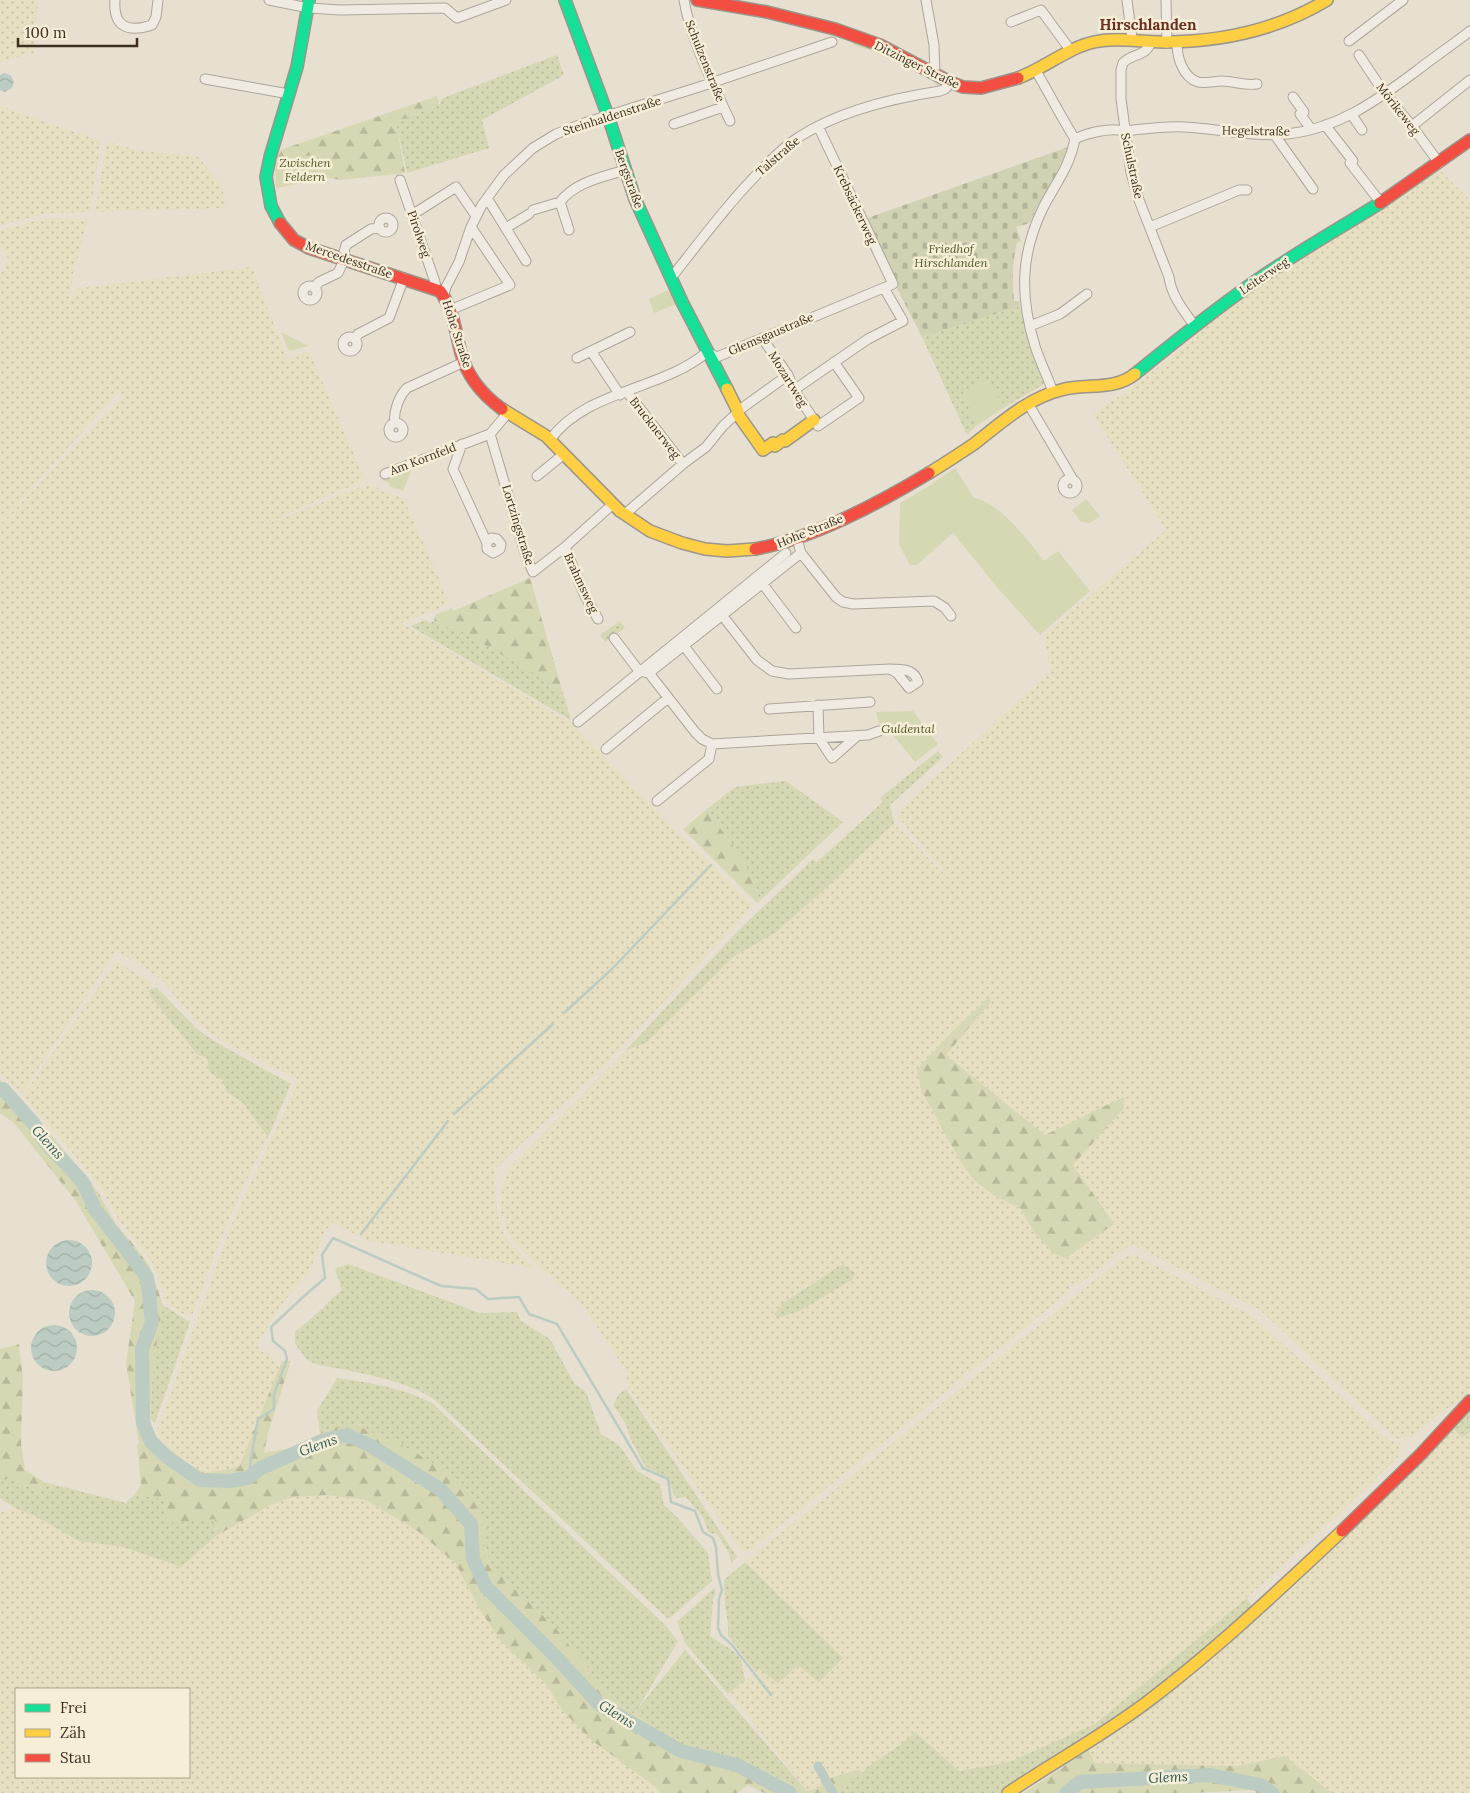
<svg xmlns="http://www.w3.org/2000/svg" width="1470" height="1793" font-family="Lora,serif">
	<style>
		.farmland { fill: url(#farmland-dots); fill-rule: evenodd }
		.grass { fill: url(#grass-dots) }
		.forest { fill: url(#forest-firs) }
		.cemetery { fill: url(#cemetery-stones) }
		.park { fill: #d6d7b3 }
		.water { fill: url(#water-waves) }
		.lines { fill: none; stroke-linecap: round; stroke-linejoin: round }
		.stream { stroke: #bcccc2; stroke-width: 2.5 }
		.canal { stroke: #bcccc2; stroke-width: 9 }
		.river { stroke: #bcccc2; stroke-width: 14 }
		.street-casing { stroke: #ada599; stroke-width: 11 }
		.fast-casing { stroke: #9c958a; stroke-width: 14 }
		.slow-casing { stroke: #9c958a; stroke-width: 14 }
		.jam-casing { stroke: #9c958a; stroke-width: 14 }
		.street { stroke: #efebe3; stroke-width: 9 }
		.fast { stroke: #16e098; stroke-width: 11 }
		.slow { stroke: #ffcf43; stroke-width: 11 }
		.jam { stroke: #f24e42; stroke-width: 11 }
		.labels { text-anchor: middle; stroke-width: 5; stroke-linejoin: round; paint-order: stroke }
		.street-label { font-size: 12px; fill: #3d2e20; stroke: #f7eed8 }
		.park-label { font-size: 12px; font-style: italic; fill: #4d5a26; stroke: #f7eed8 }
		.water-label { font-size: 14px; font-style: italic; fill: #2f5d5a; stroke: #f7eed8 }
		.quarter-label { font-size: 15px; font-weight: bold; fill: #6b2e1e; stroke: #f7eed8 }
	</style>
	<defs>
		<pattern id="farmland-dots" width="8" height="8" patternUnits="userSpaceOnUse" patternTransform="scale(1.25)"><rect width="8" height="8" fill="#e6dfc2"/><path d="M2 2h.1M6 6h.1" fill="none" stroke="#c6c0a6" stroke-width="1.8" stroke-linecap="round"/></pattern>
		<pattern id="grass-dots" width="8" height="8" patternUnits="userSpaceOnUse" patternTransform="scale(1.25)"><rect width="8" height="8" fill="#d6d7b3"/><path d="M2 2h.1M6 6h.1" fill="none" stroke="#b9b99a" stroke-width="1.8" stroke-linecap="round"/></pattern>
		<pattern id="forest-firs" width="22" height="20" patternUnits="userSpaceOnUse" patternTransform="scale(1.25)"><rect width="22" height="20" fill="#d6d7b3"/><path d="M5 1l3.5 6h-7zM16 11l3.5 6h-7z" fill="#b9b99a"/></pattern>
		<pattern id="cemetery-stones" width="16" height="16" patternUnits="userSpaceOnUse" patternTransform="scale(1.25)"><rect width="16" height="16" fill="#d1d1b3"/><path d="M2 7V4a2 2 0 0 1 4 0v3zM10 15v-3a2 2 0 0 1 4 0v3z" fill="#b4b49a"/></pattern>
		<pattern id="water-waves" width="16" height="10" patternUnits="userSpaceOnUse" patternTransform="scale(1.25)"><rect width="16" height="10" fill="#bcccc2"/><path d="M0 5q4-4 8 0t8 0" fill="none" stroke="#a2b0a6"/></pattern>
	</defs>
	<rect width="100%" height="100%" fill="#e7e0d1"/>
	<path class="farmland" d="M0 0H38L34 53 0 61Z
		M0 106 101 141 90 212 48 213 0 225Z
		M107 142 141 151 196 156 200 159 221 186 226 204 223 208 95 212Z
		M1441 171 1470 200V1392L1463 1400 1444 1410 1413 1436 1396 1439 1260 1310 1133 1245 1124 1249 1078 1285 1071 1283 1069 1285V1292L750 1550 741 1551 626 1384 628 1373 614 1353 585 1308 553 1278 543 1271 510 1238 501 1214 502 1190 508 1169 626 1050 646 1043 733 957 776 932 824 890 894 823 952 882 898 817 901 809 1051 671 1043 636 1166 530 1093 414 1134 386 1197 337 1194 332 1254 289 1308 252 1433 173ZM990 997V1003L946 1055 1045 1135 1124 1098V1108L1072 1165 1113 1224 1035 1233 1020 1208 993 1195 973 1179 961 1162 921 1090 953 1031ZM852 1280 828 1293 783 1303 815 1281Z
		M61 218 88 220 73 274 70 298 73 297 74 289 252 267 287 359 309 351 365 480 247 532 368 484 404 499 450 604 401 623 573 724 667 823 712 864 753 906 605 1065 495 1169 497 1213 502 1231 512 1245 535 1268 368 1241 332 1222 323 1235 310 1270 282 1304 257 1344 260 1351 270 1355 279 1368 239 1467 202 1474 176 1456 156 1433 231 1226 299 1080 221 1040 200 1026 163 981 136 961 116 952 22 1093 0 1072V525L123 396 119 391 0 524V277L8 258 0 246V230L39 220Z
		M116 961 153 984 148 990 151 997 197 1054 207 1058 210 1072 222 1080 227 1092 241 1102 268 1137 241 1191 218 1246 192 1315 186 1316 167 1303 154 1265 141 1247 120 1222 103 1191 91 1174 23 1096Z
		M1130 1255 1137 1256 1252 1316 1387 1438 1401 1444 1399 1456 1351 1503 1247 1598 1095 1724 1009 1762 959 1771 914 1732 906 1741 871 1765 866 1770H858L831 1778 819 1788 807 1791 730 1693 759 1669 843 1658 745 1562 1121 1259Z
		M1454 1429 1462 1438 1470 1432V1793H1332L1284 1756 1237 1766 1094 1763 1088 1750 1156 1706 1194 1673 1345 1537 1387 1497Z
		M327 1495 366 1500 419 1532 457 1564 480 1610 500 1640 545 1683 563 1711 657 1788 660 1793H0V1513L15 1508 35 1516 79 1541 123 1547 181 1567 216 1536 274 1503 294 1497ZM16 1689H189V1777H16Z"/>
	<path class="grass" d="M834 33 875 48 943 81 944 85 941 86 936 85 933 80 872 51 853 45V42Z
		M557 55 564 75 482 120 489 148 407 173 396 122 439 105 443 98Z
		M1020 306 1029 343 1044 384 1005 407 984 379 963 392 976 426 967 435 922 337Z
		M426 620 430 623 434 621 447 628 454 627 551 683 563 693 571 720 410 626Z
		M620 621 625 628 605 642 600 635Z
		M938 751 943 757 890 805 894 823 824 890 776 932 733 957 646 1043 626 1050 740 929 813 859 817 862 883 802 880 798Z
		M786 781 843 822 762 899 740 854 706 810 735 787Z
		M156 987 198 1030 219 1044 291 1084 268 1137 242 1102 227 1092 222 1080 210 1073 207 1058 197 1054 151 997 148 990Z
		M348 1264 480 1313 517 1312 521 1321 550 1339 574 1383 586 1392 601 1434 620 1446 637 1471 660 1484 664 1505 677 1517 708 1553 712 1581 671 1617 667 1618 434 1399C401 1378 353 1372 315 1364L307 1360 295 1344V1331C313 1320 326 1303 342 1290L335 1269Z
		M843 1264 855 1273 852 1280 799 1311 778 1318 774 1314 783 1303Z
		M163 1305 190 1322 155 1423 150 1419 153 1367Z
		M337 1378C371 1383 400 1387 432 1403L666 1626 678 1641 637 1710 685 1650 807 1791 763 1771 681 1747 671 1738 615 1702 554 1626 491 1566 484 1544 483 1517 469 1492 448 1472 337 1428 320 1434 317 1411Z
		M626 1389 737 1557 731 1563 729 1553 717 1534 709 1533 703 1517 686 1497 675 1498 668 1479 645 1466 630 1438 626 1424 613 1405 619 1394Z
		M1470 1401V1432L1462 1438 1454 1429 1387 1497 1345 1537 1194 1673 1156 1706 1088 1750 1084 1745 1225 1637Z
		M9 1478 38 1491 44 1482 126 1503 134 1495 163 1498 215 1519 216 1536 181 1567 123 1547 79 1541 35 1516 15 1508 0 1498V1482Z
		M745 1562 843 1658 819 1682 798 1665 778 1683 759 1669 756 1672 728 1636V1623L725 1605 724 1580Z
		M714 1588 716 1592 713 1600 710 1636C719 1643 737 1650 741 1660 743 1667 743 1674 745 1680L728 1694 685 1643 677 1622Z
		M1247 1598 1252 1606 1150 1693 1100 1728 1063 1757 1008 1793H839L869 1766 903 1743 915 1732 959 1771 1009 1762 1095 1724Z"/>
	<path class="forest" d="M437 96 439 105 396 122 405 173 340 180 329 178 320 153 275 164 280 150Z
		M530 578 563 693 535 674 454 627 447 628 434 621 435 615 452 608 453 611Z
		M706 810 740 854 762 899 757 903 683 829Z
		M990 996V1003L946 1055 1045 1135 1124 1097V1108L1073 1165 1114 1224 1066 1258 1054 1254 1035 1233 1020 1208 993 1195 973 1179 961 1162 921 1090 917 1069 953 1031Z
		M0 1080 20 1099 87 1177 99 1194 116 1224 137 1249 150 1267 163 1305 153 1367 150 1418 153 1433 176 1456 202 1474 239 1467 282 1361H291L268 1433 264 1453 290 1448 315 1436 336 1428 360 1427 400 1444 448 1472 469 1492 483 1517 484 1544 491 1566 554 1626 615 1702 671 1738 681 1747 763 1771 807 1791 819 1788C827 1776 845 1774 858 1770L864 1772 839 1793H764L748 1785 737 1793H660L657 1788 590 1739 563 1711 545 1683 500 1640 480 1610 456 1564 419 1532 366 1500 327 1495 294 1497 274 1503 216 1536 215 1519 168 1523 163 1498 134 1495 141 1485 137 1445 139 1443 126 1363 135 1301 75 1200 14 1123 0 1113Z
		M19 1344 23 1379 21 1443 25 1470 44 1482 38 1491 9 1478 0 1482V1349Z
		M1088 1750 1095 1763 1237 1766 1285 1756 1332 1793H1256L1254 1790 1192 1793H1024Z"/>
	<path class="cemetery" d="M1068 147C1061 175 1040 196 1030 223L1016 227 1021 241 1017 243C1012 262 1012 281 1014 301H1019L1020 306 922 337 862 220Z"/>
	<path class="park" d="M320 153 329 178 276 188 275 164Z
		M675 287 682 302 654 313 649 299Z
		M281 332 309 346 290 351 288 349Z
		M984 379 1005 407 976 426 963 392Z
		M413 466 403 491 389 486V483L383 480 382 478Z
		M955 468 974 498C998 501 1030 542 1044 561L1058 551 1090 591 1040 635 996 586 953 533 917 565H910L899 545 900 503 929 486Z
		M1086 499 1100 516 1090 523 1081 522 1072 510Z
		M913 711 938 744 915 762 883 723 879 724 876 712Z"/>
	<path class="water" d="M4 73 10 75 14 81 12 88 5 92 0 90V75Z
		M46 1263a23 23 0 1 1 46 0a23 23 0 1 1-46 0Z
		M69 1313a23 23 0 1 1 46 0a23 23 0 1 1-46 0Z
		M31 1348a23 23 0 1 1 46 0a23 23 0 1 1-46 0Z"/>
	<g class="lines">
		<path class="stream" d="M564 1013 612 969 711 865
			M454 1114 553 1024
			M361 1234 448 1121
			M248 1478 258 1419 274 1409V1394L287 1359 285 1351 273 1341 271 1327 302 1298 325 1278 322 1255 333 1238 441 1286 476 1289 488 1299 519 1297 529 1314 557 1324 643 1468 668 1479 671 1502 695 1511 703 1532 713 1538 716 1547 718 1574 722 1590 719 1599 718 1628 721 1635 732 1645 771 1695"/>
		<path class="canal" d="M818 1766 833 1793"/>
		<path class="river" d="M0 1089H3L34 1124 45 1142 82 1181 95 1209 147 1277 152 1322 142 1349 143 1423 151 1442 167 1457 200 1480 230 1481 248 1478 261 1468 325 1440 347 1435 371 1446 441 1490 471 1524 473 1559 486 1587 555 1656 600 1705 681 1751 737 1765 790 1793
			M1066 1793 1080 1782 1210 1775 1261 1785 1272 1793"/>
		<g class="street-casing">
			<path id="street" d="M115 0C113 27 128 33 152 25L156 17 158 0
				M269 0 309 8 340 10 445 8 457 18 506 0
				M684 0C690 38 714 86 730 121
				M926 0 934 45 935 73
				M1127 0 1132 39
				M1166 0 1167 43
				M1011 22 1041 10 1071 51
				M1349 41 1403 0
				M1151 42C1146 57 1132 53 1123 63L1121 70V99L1131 173 1139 200 1169 277C1171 295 1184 311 1194 325
				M1177 43C1177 56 1182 77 1198 82 1205 84 1214 81 1222 81 1234 81 1244 86 1257 84
				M1359 55 1385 94 1412 126 1439 163
				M1036 71C1049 93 1061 117 1075 139 1069 169 1056 182 1043 208 1020 255 1020 297 1035 346 1040 362 1048 377 1053 392
				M205 79 289 94
				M1293 97 1304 112 1300 114 1311 129
				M1352 115 1362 130
				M674 124 723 107
				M1325 125 1353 161 1350 163 1381 203
				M1412 126 1470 80
				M1274 134 1313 189
				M1075 139C1087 133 1111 127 1124 131 1144 129 1165 126 1185 127 1219 129 1253 137 1287 134 1337 129 1376 101 1415 72 1433 58 1452 45 1470 31
				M400 180 435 282 436 289
				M487 198 526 261
				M533 210 560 202
				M412 215 456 187 476 216
				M379 225a7 7 0 1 1 14 0a7 7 0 1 1-14 0Z
				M1150 227 1239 190H1247
				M506 228 529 214
				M569 230 560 202C575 182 603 177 625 170
				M342 259 346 245 371 229 380 228
				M671 278C701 240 730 201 764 167 775 156 786 145 799 137 839 111 894 98 940 91L945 89 951 83
				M303 293a7 7 0 1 1 14 0a7 7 0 1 1-14 0Z
				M314 288 319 282 338 273 344 260
				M444 295 446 287 459 262 471 227 482 205 504 175 533 148 556 134 584 123 699 87 832 42
				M450 310 510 285 471 227
				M1030 326 1060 314 1087 294
				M343 344a7 7 0 1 1 14 0a7 7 0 1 1-14 0Z
				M762 338 788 375 794 390 818 426 859 398 834 362
				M355 339 358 334 389 318 404 278
				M591 351 620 395
				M577 358 630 332
				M794 390 868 339 903 321 884 288
				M627 392 683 464
				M1029 405 1072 478
				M738 411 788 375
				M395 423C393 412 399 396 407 388L464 362
				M389 430a7 7 0 1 1 14 0a7 7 0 1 1-14 0Z
				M490 434 526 556 533 572 565 547 613 504
				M550 440C585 390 663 390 707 352L717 357 893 284 818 126
				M462 444 453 469 487 543V549L493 553 500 549 501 544 497 539 491 538 487 543
				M385 474 490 434 507 414
				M537 476 564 454
				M1063 486a7 7 0 1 1 14 0a7 7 0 1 1-14 0Z
				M625 514 683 464 706 447 723 426 737 413
				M565 547 584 594 598 619
				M801 553 836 597 843 602 853 604 934 601 945 608 951 616
				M762 583 796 628
				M722 615 757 660 772 671 789 674 890 669 897 673 909 688 918 682C914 668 902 670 890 669
				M614 638 639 671
				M684 646 717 689
				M644 672 649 673 801 553 797 539
				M649 673 695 732 702 739 712 744 868 735 879 731
				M818 705 819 738 832 758 857 736
				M769 709 870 702
				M578 722 786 553
				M606 749 668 698
				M657 801 709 759 712 744"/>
		</g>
		<g class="fast-casing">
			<path id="fast" d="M565 0 608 116 635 199 682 302 727 389
				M280 223 271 206 266 177 270 157 297 67 309 0
				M1135 374C1173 343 1210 313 1250 285 1292 255 1337 230 1380 203"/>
		</g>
		<g class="slow-casing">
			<path id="slow" d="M1018 78C1045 68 1067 48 1094 42 1117 37 1140 42 1163 42 1221 42 1277 30 1327 0
				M727 389 738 411 737 413 763 450 773 443 775 446 783 440 785 441 814 420
				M502 409 546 436 620 511 650 531 682 543 705 549 727 551 755 549
				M929 473C944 464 959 454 974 444 1001 423 1028 398 1061 390 1086 383 1114 391 1135 374
				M1008 1793C1055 1761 1106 1734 1151 1699 1218 1648 1280 1589 1342 1531"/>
		</g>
		<g class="jam-casing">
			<path id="jam" d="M697 0 767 12 835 29 880 45 950 82 963 87 981 88 1018 78
				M1380 203 1470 140
				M280 223 294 240 309 248 440 291C454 310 455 331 461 353 467 377 483 395 502 409
				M755 549C813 539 879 503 929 473
				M1342 1531 1420 1455 1470 1401"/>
		</g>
		<use href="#street" class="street"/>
		<use href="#fast" class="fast"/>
		<use href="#slow" class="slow"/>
		<use href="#jam" class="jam"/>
	</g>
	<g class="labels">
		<g class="street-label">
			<text transform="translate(705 61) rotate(68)" y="4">Schulzenstraße</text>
			<text transform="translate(917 65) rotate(26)" y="4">Ditzinger Straße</text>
			<text transform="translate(1398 109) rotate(52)" y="4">Mörikeweg</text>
			<text transform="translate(612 116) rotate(-18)" y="4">Steinhaldenstraße</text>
			<text transform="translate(1256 131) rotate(1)" y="4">Hegelstraße</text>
			<text transform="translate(778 156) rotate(-41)" y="4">Talstraße</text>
			<text transform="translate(1132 166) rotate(78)" y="4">Schulstraße</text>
			<text transform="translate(629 179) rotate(70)" y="4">Bergstraße</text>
			<text transform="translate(855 205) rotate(65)" y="4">Krebsäckerweg</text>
			<text transform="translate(419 234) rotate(71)" y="4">Pirolweg</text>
			<text transform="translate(349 260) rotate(19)" y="4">Mercedesstraße</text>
			<text transform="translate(1264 276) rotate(-34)" y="4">Leiterweg</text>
			<text transform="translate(457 334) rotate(72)" y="4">Hohe Straße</text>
			<text transform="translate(771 334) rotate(-23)" y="4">Glemsgaustraße</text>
			<text transform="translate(788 379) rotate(58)" y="4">Mozartweg</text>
			<text transform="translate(655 428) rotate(52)" y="4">Brucknerweg</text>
			<text transform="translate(423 459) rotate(-21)" y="4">Am Kornfeld</text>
			<text transform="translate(518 525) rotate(73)" y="4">Lortzingstraße</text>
			<text transform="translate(810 531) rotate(-22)" y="4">Hohe Straße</text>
			<text transform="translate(581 583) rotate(65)" y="4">Brahmsweg</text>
		</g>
		<g class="park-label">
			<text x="305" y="167">Zwischen<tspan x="305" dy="14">Feldern</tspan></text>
			<text x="951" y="253">Friedhof<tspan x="951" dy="14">Hirschlanden</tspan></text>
			<text x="908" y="733">Guldental</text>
		</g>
		<g class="water-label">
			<text transform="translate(48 1142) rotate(48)" y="5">Glems</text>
			<text transform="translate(318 1445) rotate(-20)" y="5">Glems</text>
			<text transform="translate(617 1714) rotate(32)" y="5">Glems</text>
			<text transform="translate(1168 1777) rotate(-3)" y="5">Glems</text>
		</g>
		<g class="quarter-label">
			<text x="1148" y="30">Hirschlanden</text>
		</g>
	</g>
	<rect x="15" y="1688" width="175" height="90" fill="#f7eed8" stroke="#ada18e"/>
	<rect x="25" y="1704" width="25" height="8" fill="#16e098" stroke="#ada18e"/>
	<text x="60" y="1713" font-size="15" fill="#3d2e20">Frei</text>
	<rect x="25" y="1729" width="25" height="8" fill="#ffcf43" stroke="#ada18e"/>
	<text x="60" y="1738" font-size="15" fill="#3d2e20">Zäh</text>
	<rect x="25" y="1754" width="25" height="8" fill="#f24e42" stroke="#ada18e"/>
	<text x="60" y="1763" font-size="15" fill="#3d2e20">Stau</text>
	<path d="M18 38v8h119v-8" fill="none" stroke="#3d2e20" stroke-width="2.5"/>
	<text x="25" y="38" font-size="15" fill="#3d2e20" stroke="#f7eed8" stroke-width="4" paint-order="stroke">100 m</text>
</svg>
